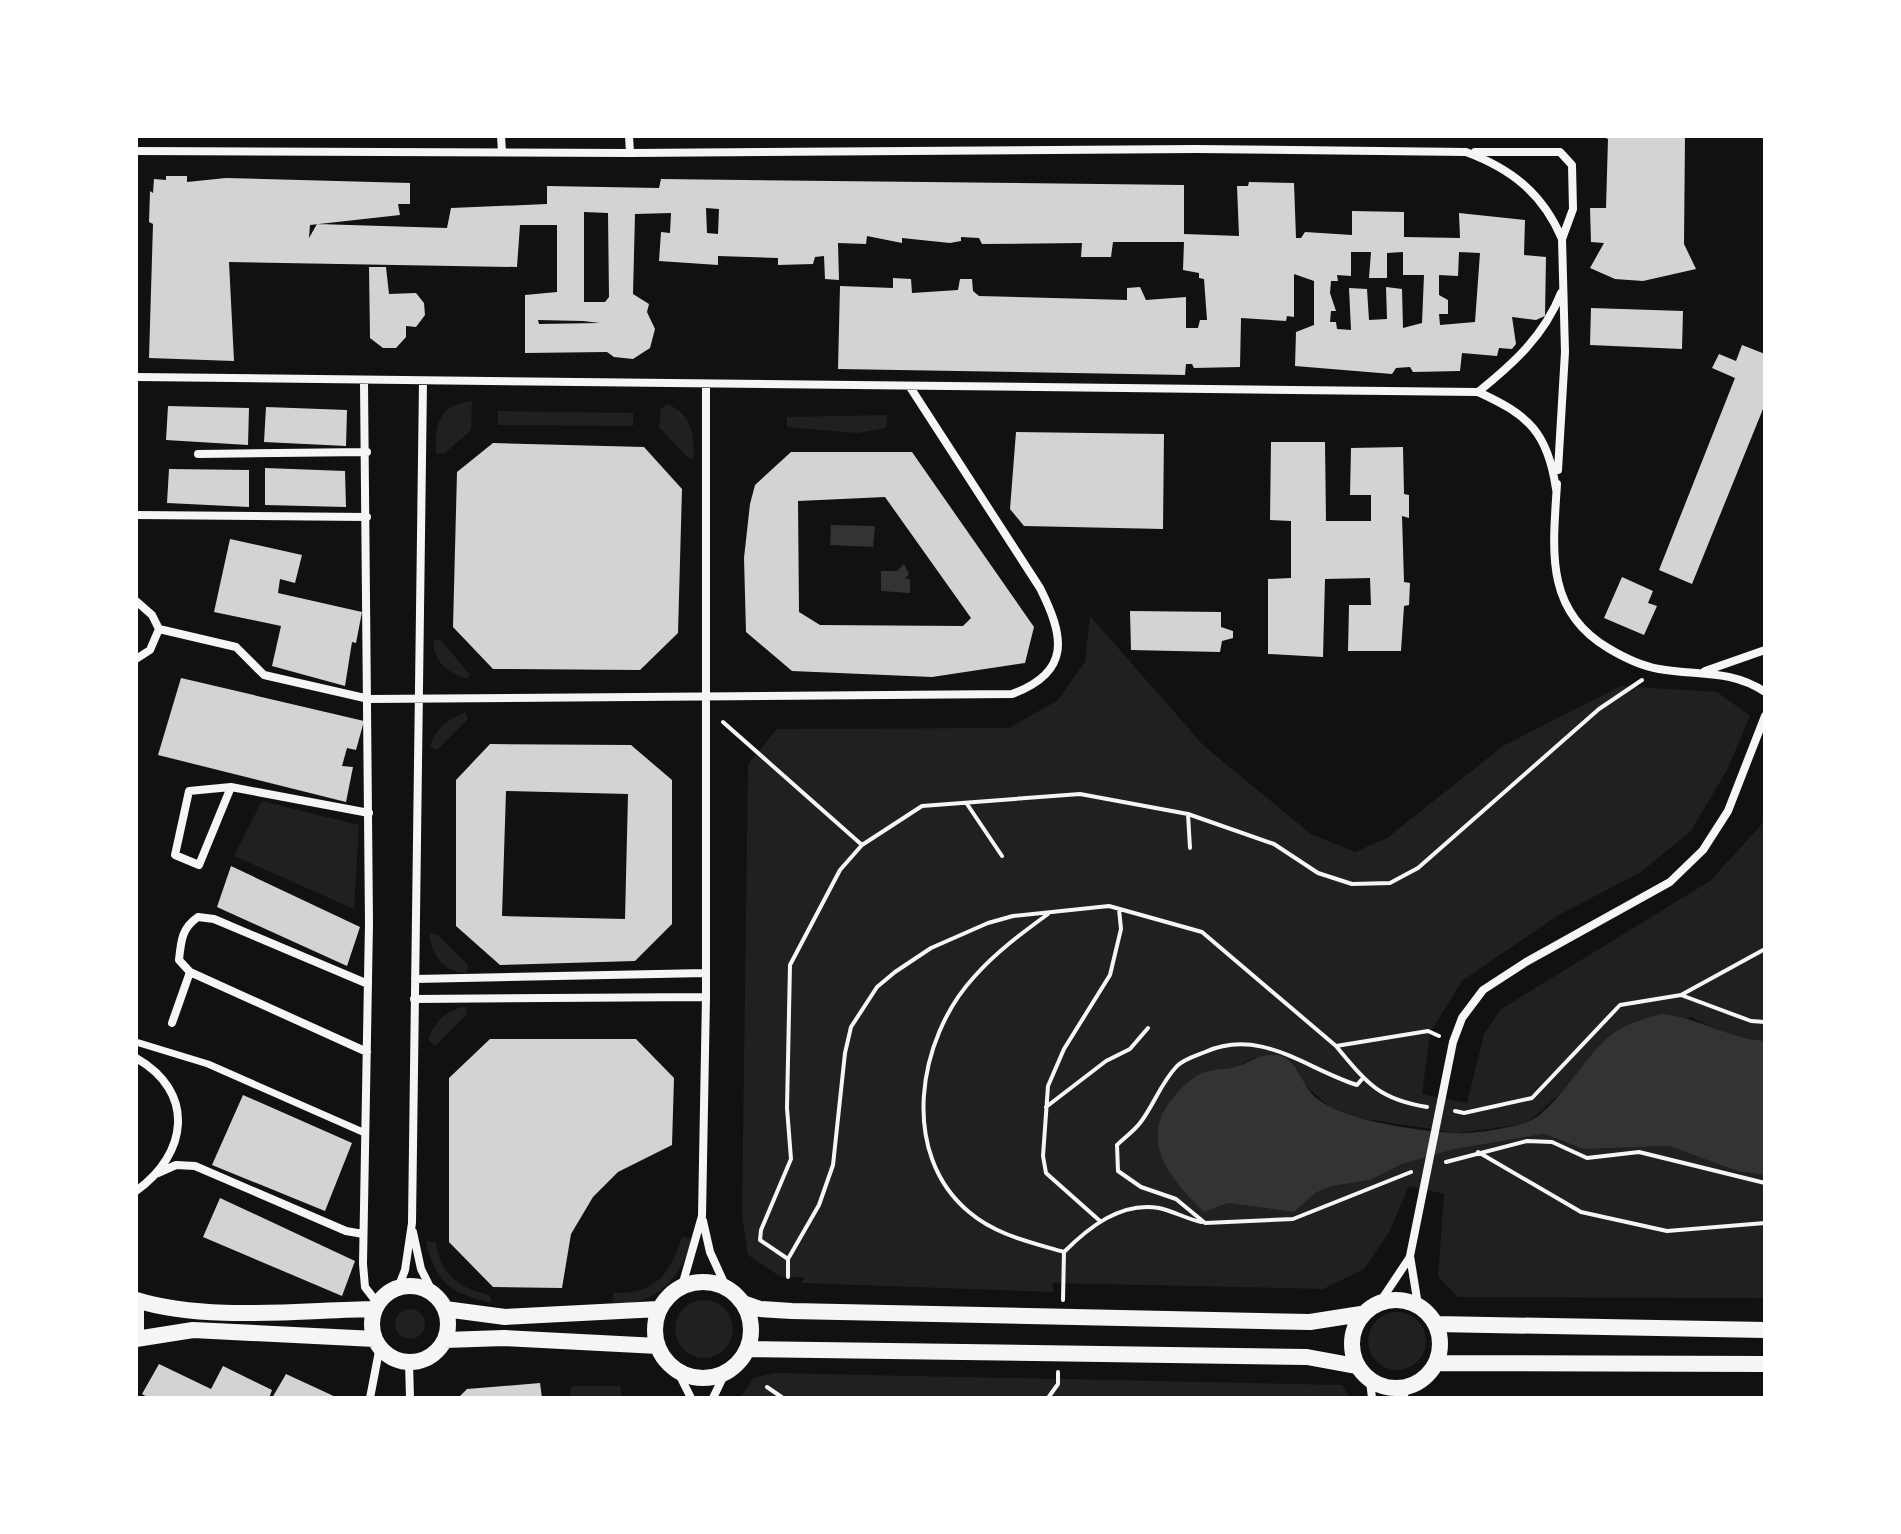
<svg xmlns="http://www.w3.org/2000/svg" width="1901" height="1534" font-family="Manrope,sans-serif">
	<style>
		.green { fill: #202020 }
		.water { fill: #333 }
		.building { fill: #d3d3d3; fill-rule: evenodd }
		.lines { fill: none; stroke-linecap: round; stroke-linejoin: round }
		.path { stroke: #f5f5f5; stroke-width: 4 }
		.pedestrian { stroke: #f5f5f5; stroke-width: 7 }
		.minor { stroke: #f5f5f5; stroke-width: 8 }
		.secondary { stroke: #f5f5f5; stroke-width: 16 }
		.primary { stroke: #f5f5f5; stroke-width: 16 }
	</style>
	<rect width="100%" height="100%" fill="#111"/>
	<path class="green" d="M472 401 471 430 445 453 436 454C435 423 439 405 472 401Z
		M667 404C692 414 694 434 694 459L688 458 659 427 661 409Z
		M498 411 633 413V426L498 425Z
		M887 415 886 428 858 433 787 427V417Z
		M1090 616 1204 746 1311 834 1355 852 1387 838 1503 746 1621 686 1717 692 1750 716 1728 768 1691 831 1641 872 1557 916 1462 981 1430 1033 1422 1094 1467 1103 1484 1034 1501 1009 1710 881 1761 825 1765 816V1041L1732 1037 1691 1017 1602 1042 1574 1081 1526 1124 1457 1133 1360 1118 1330 1107 1300 1081 1291 1062 1254 1058 1234 1068 1208 1070 1204 1212 1228 1203 1294 1212 1315 1193 1332 1186 1370 1180 1402 1164 1455 1149 1544 1134 1584 1149 1669 1146 1737 1171 1765 1175V1298L1458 1297 1438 1276 1444 1194 1409 1186 1389 1232 1364 1269 1323 1289 1052 1283 1054 1292 802 1283 804 1277H781L748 1255 742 1216 748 764 777 729 1009 728 1058 700 1085 662Z
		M440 639 470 675 467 679C448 673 434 662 433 641Z
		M465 712 468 719 437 750 430 747C436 727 447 721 465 712Z
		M262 801 359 825 354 909 234 856Z
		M429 933 437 934 468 965 467 973C444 973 431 954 429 933Z
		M465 1006 467 1014 435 1046 428 1040C435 1020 446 1012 465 1006Z
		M682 1237 691 1239C684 1275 653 1310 613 1302V1293C655 1294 670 1275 682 1237Z
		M426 1241 436 1242C440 1274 459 1289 490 1295L491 1303C450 1293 435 1283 426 1241Z
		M675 1329a29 29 0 1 1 58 0a29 29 0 1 1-58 0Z
		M395 1324a15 15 0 1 1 30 0a15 15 0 1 1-30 0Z
		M1368 1341a29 29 0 1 1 58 0a29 29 0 1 1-58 0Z
		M775 1373 1342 1385 1349 1396 740 1398 754 1378Z
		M572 1386H620L622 1398H569Z"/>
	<path class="water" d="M831 525 875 526 873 547 830 545Z
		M904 564 909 574 905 579H910V593L881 591V571H897Z
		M1661 1014C1701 1018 1725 1038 1765 1041V1175L1737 1171 1669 1146 1584 1149 1544 1134 1455 1149 1402 1164 1370 1180 1332 1186 1315 1193 1294 1212 1228 1203 1204 1212C1174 1182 1139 1145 1169 1103 1180 1089 1188 1079 1205 1072 1214 1068 1225 1070 1235 1067 1250 1063 1264 1051 1281 1056 1298 1061 1302 1086 1315 1097 1343 1121 1418 1131 1455 1133 1475 1134 1502 1129 1522 1124 1550 1118 1582 1062 1602 1043 1618 1026 1640 1020 1661 1014Z"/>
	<path class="building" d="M1601 136H1685L1684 244 1696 269 1643 281 1615 279 1590 268 1604 243 1591 242 1590 208H1606L1608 139Z
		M166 176H187V182L226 178 410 183V204H398L400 215 310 225 309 238 317 224 447 228 451 208 547 204V186L659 188 661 179 1184 185V234L1239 236 1237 186H1248L1249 182 1294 183 1296 238H1301L1305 232 1352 235V211L1404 212V237L1460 238 1459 213 1525 220 1524 255 1546 257 1545 316 1536 320 1512 317 1516 344 1512 349 1499 348 1497 356 1462 353 1460 371 1413 372 1410 367 1396 368 1392 374 1295 366 1296 332 1314 325V281L1294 274V317L1287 316 1286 321 1241 318 1240 367 1194 368 1192 364H1186L1185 375 838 369 840 286 893 288V278L911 279 912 293 958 290 960 279H972L973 291 979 296 1127 300V288L1140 287 1146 300 1186 297V328H1198L1200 320H1207L1204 279 1199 278V273L1183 270 1184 242H1113L1111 257H1081L1082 243 982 244 979 238 961 237V241L950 243 902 238V243L867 236 866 244 838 243 839 280 825 279 824 256 815 257 813 264 778 265V258L718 256V265L659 261 661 232 670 233 671 213 635 214 633 294 649 304 647 312 655 329 650 348 633 359 614 357 607 352 525 353V295L557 292V225H520L517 267 229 262 234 361 149 358 153 224 149 222 150 191 153 193 154 179 166 180ZM706 208 719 209 718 234 707 233ZM584 212 608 213 609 297 605 302H584ZM1351 252H1371L1369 278H1387V253L1403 252V275H1424L1422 323 1403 328 1402 289 1386 287 1387 319 1369 320 1367 289 1349 288 1351 330 1337 329 1336 322H1330L1331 311H1336L1330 293 1331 281H1338L1337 275 1351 276ZM1459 252 1480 253 1475 322 1440 325 1439 314H1448V300L1439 295V275L1458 276ZM538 320 583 321 600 323 539 324Z
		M369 267H386L389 294 416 293 424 303 425 315 416 327 406 326V337L396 348H383L370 338Z
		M1591 308 1683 311 1682 349 1590 345Z
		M1742 345 1765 354V404L1692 584 1659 570 1735 378 1712 368 1719 354 1736 361Z
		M168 406 249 408 248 445 166 440Z
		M266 407 347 410 346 446 264 442Z
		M1016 432 1164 434 1163 529 1024 526 1010 509Z
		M1271 442H1325L1326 521H1371V495H1350L1351 448 1403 447 1404 494 1409 495V518L1402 516 1404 582 1410 583 1409 605 1404 606 1401 651H1348L1349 605H1371L1370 578 1325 579 1323 657 1268 654V579L1291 578V521L1270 520Z
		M493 443 644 447 682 489 678 633 640 670 493 669 453 627 457 472Z
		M791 452H912L1034 627 1025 663 932 677 792 671 746 632 744 558 750 504 755 485ZM885 497 971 618 963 626 820 625 799 612 798 501Z
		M265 468 345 471 346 507 265 505Z
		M169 469 249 470V507L167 503Z
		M230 539 302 555 295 583 280 579 278 593 362 612 356 643 352 642 345 686 272 666 281 626 214 612Z
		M1622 577 1653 591 1648 603 1657 606 1644 635 1604 618Z
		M1130 611 1221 612V627L1233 631V638L1222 641 1220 652 1131 650Z
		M181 678 364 721 356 750 347 748 342 766 353 767 346 802 158 755Z
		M490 744 631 745 672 780V924L635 961 500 965 456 926V780ZM506 791 628 794 625 919 502 916Z
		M231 866 360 927 347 966 217 907Z
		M490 1039H636L674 1078 672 1145 618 1172 593 1197 571 1234 562 1288 493 1287 449 1242V1078Z
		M243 1095 352 1143 325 1211 212 1165Z
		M220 1198 355 1261 342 1296 203 1237Z
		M159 1364 211 1389 223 1366 272 1390 269 1398H149L142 1394Z
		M286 1374 338 1398H272Z
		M540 1383 542 1398H458L467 1389Z"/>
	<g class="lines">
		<path class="path" d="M723 722 862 845
			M967 804 1002 856
			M1188 814 1190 848
			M1048 914C1022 933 996 952 974 977 917 1039 899 1154 969 1212 996 1235 1030 1242 1064 1252L1063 1300
			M1681 995 1765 949
			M1336 1046C1367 1083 1378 1099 1427 1107
			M1363 1078 1357 1085C1306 1069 1261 1027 1205 1052 1195 1056 1184 1059 1177 1066 1160 1084 1154 1105 1140 1123 1134 1131 1124 1138 1117 1145L1118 1171 1141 1187 1176 1199 1205 1223 1293 1219 1411 1172
			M1046 1107 1106 1061 1130 1049 1148 1028
			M1455 1111 1464 1113 1532 1098 1620 1005 1681 995 1751 1021 1765 1022
			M1478 1152 1581 1212 1667 1231 1765 1223
			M1446 1162 1527 1141 1552 1142 1587 1158 1639 1152 1765 1183
			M1100 1221 1046 1173 1043 1156 1048 1086 1064 1049 1110 975 1121 929 1119 909
			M1064 1252C1088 1228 1121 1201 1159 1208 1173 1211 1187 1219 1201 1222
			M788 1259 760 1240 761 1230 791 1159 787 1108 790 965 840 870 862 845 922 806 1080 794 1188 814 1274 844 1318 873 1352 884 1390 883 1418 868 1599 709 1642 680
			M788 1277V1259L819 1205 833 1165 845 1053 851 1027 877 987 895 972 931 948 988 923 1013 916 1109 906 1202 932 1336 1046 1428 1031 1439 1036
			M767 1387 783 1398
			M1048 1398 1058 1384V1372"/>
		<path class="pedestrian" d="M136 1042 208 1064 365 1133"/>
		<path class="minor" d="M501 136 502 152
			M629 136 630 153
			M136 151 630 153 1196 149 1466 152C1512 169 1543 194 1562 239
			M1475 152H1560L1572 165 1573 209 1562 239 1565 352 1558 470
			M136 377 1478 392C1529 415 1548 433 1556 489
			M364 382 369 923 363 1264 365 1287 378 1304
			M1478 392C1513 364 1544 336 1561 293
			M198 454 367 452
			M1557 484C1553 549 1544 610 1608 648 1623 657 1641 666 1659 669 1697 676 1731 669 1765 692
			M136 515 367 517
			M136 601 152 615 159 629 150 650 136 659
			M159 629 236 647 264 675 369 699 1012 694C1072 672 1064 636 1040 588L910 387
			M1705 671 1765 650
			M231 787 189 791 175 855 199 865 231 787 369 813
			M415 979 706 973
			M414 999 706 997
			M172 1023 190 972
			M367 1052 190 972 179 960C181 940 182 928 198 917L214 919 368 984
			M136 1058C196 1092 188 1154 136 1191
			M158 1173 176 1165 195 1166 346 1231 363 1234
			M703 1221 710 1252 726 1287
			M413 1232 421 1269 434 1295
			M682 1286 702 1216 706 997V386
			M398 1288 405 1270 412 1223 423 382
			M1380 1302 1410 1257
			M1418 1305 1410 1256 1453 1042 1462 1018 1483 990 1526 962 1670 882 1703 850 1728 811 1765 716
			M409 1362 410 1398
			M677 1370 691 1398
			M1370 1381 1372 1398
			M370 1398 380 1346
			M713 1398 725 1373
			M1402 1398 1408 1387"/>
		<path class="secondary" d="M655 1330a48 48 0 1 1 96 0a48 48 0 1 1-96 0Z
			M372 1324a38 38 0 1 1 76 0a38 38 0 1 1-76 0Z
			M1352 1344a44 44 0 1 1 88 0a44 44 0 1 1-88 0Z
			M136 1300C207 1322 300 1310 375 1309
			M743 1303 760 1309 792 1311 1310 1322 1361 1314
			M445 1309 505 1317 659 1309
			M1436 1324 1765 1330
			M136 1339 193 1330 375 1339
			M445 1340 504 1338 658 1346
			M747 1349 1307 1357 1356 1366
			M1437 1363 1765 1364"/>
		<path class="primary" d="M136 1305V1331"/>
	</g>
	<rect width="1901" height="1534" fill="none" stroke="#ffffff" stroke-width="276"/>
</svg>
